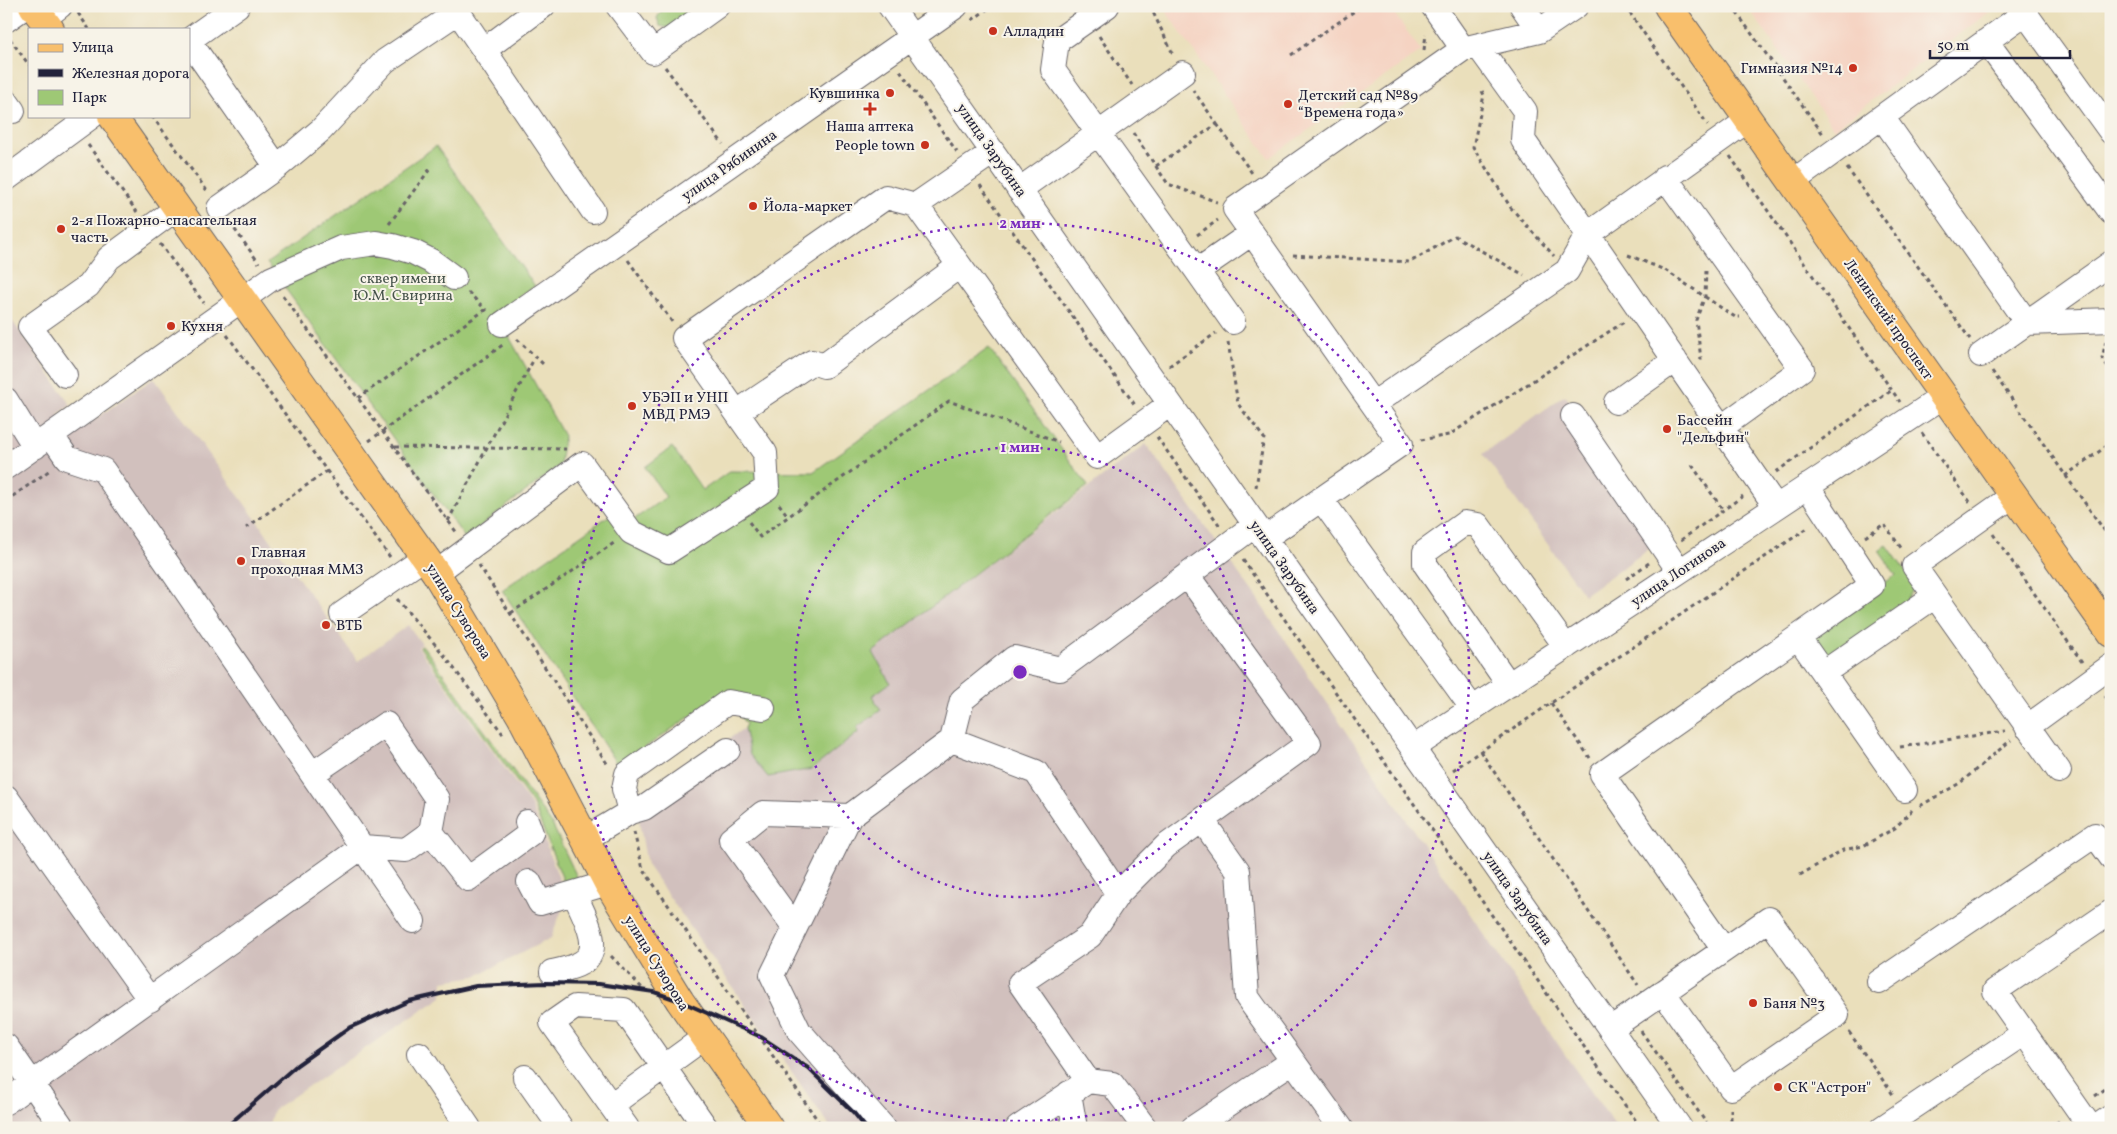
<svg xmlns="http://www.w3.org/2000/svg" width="2117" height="1134" font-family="Vollkorn,serif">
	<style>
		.built { fill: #f5d3c2 }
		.industrial { fill: #d1c0bd }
		.green { fill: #9ec875; stroke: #607558 }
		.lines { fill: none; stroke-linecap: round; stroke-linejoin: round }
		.minor-casing { stroke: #686468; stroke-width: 26 }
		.major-casing { stroke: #686468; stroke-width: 30 }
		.path { stroke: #686468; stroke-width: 3; stroke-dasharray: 4 4; stroke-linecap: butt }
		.minor { stroke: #fff; stroke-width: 24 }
		.major { stroke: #f8bf6c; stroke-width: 28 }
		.rail { stroke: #22223b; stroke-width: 4 }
		.ring { fill: none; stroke: #7b2cbf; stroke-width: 2.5; stroke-dasharray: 2.5 5 }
		.poi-dot { fill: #c8321e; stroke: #f7f3e8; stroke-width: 2 }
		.labels { text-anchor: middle; stroke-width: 4; stroke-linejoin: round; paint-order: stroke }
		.poi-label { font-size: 15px; fill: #22223b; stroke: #f7f3e8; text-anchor: start }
		.street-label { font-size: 15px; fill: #22223b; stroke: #f7f3e8 }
		.park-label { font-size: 15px; fill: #47544c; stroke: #f7f3e8 }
		.centre { fill: #7b2cbf; stroke: #f7f3e8; stroke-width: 2.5 }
		.ring-label { font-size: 15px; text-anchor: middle; font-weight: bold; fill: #7b2cbf; stroke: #f7f3e8; stroke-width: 4; stroke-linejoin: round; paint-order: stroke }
	</style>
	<rect width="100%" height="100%" fill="#f7f3e8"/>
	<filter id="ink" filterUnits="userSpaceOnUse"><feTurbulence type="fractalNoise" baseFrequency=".02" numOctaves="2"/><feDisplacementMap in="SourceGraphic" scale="10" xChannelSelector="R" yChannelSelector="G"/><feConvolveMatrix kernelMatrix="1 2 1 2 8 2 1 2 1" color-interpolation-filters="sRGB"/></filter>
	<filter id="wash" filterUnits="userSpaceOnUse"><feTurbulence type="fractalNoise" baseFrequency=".0096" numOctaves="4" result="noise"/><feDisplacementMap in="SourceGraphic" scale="20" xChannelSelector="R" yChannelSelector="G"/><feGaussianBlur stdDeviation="1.12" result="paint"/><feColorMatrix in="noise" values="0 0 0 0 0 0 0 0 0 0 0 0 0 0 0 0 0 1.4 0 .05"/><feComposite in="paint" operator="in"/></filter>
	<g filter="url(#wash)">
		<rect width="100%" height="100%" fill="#eadfbb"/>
		<path class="built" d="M1162 6H1389L1421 51 1269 158Z
			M1747 6H1997L1834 129Z"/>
		<path class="industrial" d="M6 312 71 405 58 414 72 435 154 378 358 661 408 625 422 644 418 647 531 805 563 889 564 905 551 938 476 976 443 981 442 997 273 1110 268 1128H6Z
			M1565 395 1666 537 1584 595 1483 454Z
			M1146 444 1255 596 1570 1062 1617 1128H831L647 865 639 821 650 796 744 728 750 755 857 727 881 710 872 696 890 683 872 652Z"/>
		<path class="green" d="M662 6H698L669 28 660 26 657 18 663 8Z
			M436 146 535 286 496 313 564 436 560 465 465 538 267 263Z
			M989 348 1088 486 873 652 890 683 872 696 881 710 857 727 859 732 812 769 768 777 750 755 744 728 746 724 723 694 618 766 502 590 623 506 633 520 666 497 645 467 672 447 703 490 730 471 813 472Z
			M1887 545 1909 576 1913 589 1907 601 1836 657H1823L1809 636 1896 575 1879 551Z
			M423 646 552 824 578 879 565 885 533 804 420 647Z"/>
	</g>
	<g filter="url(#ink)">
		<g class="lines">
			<g class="minor-casing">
				<path id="minor" d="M454 6 484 50 543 6
					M618 6 653 52 717 6
					M890 6 1680 1128
					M1107 6 1057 41 1053 70 1197 271 1252 233
					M1433 6 1463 49
					M1522 6 1539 31
					M43 19 60 6
					M6 20 26 6
					M189 40 237 6
					M189 41 277 167
					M1986 41 2111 212
					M1478 46 1525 111 1523 140 1776 507
					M484 50 593 211
					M6 101 13 111
					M1882 117 2027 323 2111 320
					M1665 177 1802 369 1722 427
					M6 179 92 116
					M1792 182 2025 13 2111 132
					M1019 190 1183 73
					M916 205 1097 457 1170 404
					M219 208 277 167 321 130 385 61 458 12
					M1197 271 1233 322
					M502 324 956 6
					M1981 355 2111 263
					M65 375 30 327 88 286 109 258 177 208
					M6 400 35 447
					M1616 402 1675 360
					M1373 404 1567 271 1588 234 1748 120
					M737 412 812 362 824 366 959 266
					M1573 416 1679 571
					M51 435 67 458 103 470 413 921
					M6 467 271 279 341 248 376 243 393 246 413 252 431 261 454 278
					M2014 495 1914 566 2059 771
					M1321 499 1473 709
					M1265 538 1401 444 1235 209 1463 49 1539 31 1576 6
					M436 573 582 464 631 532 669 551 767 488 765 453 684 338 886 197 916 205 993 152
					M342 614 425 557
					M1798 637 1905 790
					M1823 673 1935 596
					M1509 685 1425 564V552L1465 523 1478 525 1566 647
					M2027 727 2111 666
					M952 740 1036 772 1118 894
					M1413 748 1944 396
					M312 774 386 724 437 799 431 832
					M6 797 150 1000
					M630 812 644 808 728 750
					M1202 820 1238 871 1247 997 1341 1128
					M585 839 630 812 624 789 627 774 728 702 763 708
					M529 882 540 903 608 883
					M795 928 731 839 763 813 850 816
					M1724 950 1602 774 1872 585 1807 486
					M552 972C561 970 573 968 581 963 606 950 582 912 574 893
					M1879 982 2095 835 2111 857
					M1610 1029 1769 919 1837 1015 1731 1088 1663 992
					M6 1046 63 1128
					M419 1054 469 1128
					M525 1077 561 1128
					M1088 1081 1112 1084 1145 1128
					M1069 1093 1075 1128
					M6 1102 362 847 406 850 431 832 468 879 531 833 527 822
					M611 1105 705 1037
					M627 1128 552 1023 575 1007 624 1010 706 1128
					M884 1128 799 1031 772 975 850 816 952 740 962 700 1014 658 1060 669 1255 525
					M1018 1128 1088 1081 1020 983 1090 936 1118 894 1166 846 1309 743 1187 575
					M1193 1128 1293 1061
					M1882 1128 2024 1033
					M2091 1128 1995 991 2111 912
					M2095 1128 2111 1117"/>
			</g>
			<g class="major-casing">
				<path id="major" d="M33 6 50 29
					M1668 6 2111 633
					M112 116 436 573 521 716 608 883 646 946 680 1001 769 1128"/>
			</g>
			<path class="path" d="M1150 6 1174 56
				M1625 6 1708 125
				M1732 6 1823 134
				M78 13 89 29
				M972 20 992 6
				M1099 36 1132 85
				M10 39 29 65
				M1424 50 1426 34
				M1291 55 1362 6
				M665 67 723 144
				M900 71 957 152
				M1482 91 1484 95 1473 147 1511 208 1554 256
				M152 116 208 192
				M1217 124 1252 173
				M1133 133 1168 184 1217 202
				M88 145 137 212
				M1730 156 1900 402
				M1156 166 1217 124 1193 90
				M1847 168 1970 339
				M980 185 1135 405
				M230 223 259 263
				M389 224 430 169
				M1197 235 1218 220
				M160 244 204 303
				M1293 255 1410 262 1455 236 1524 275
				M1628 255 1665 270 1735 317H1740
				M628 260 672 322
				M468 292 487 311
				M283 296 457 533
				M227 335 390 557
				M517 339 543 364
				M2106 341 2102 358 2111 371
				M1228 342 1238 404 1264 438 1256 487
				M1700 360 1701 359 1696 320 1705 296 1706 271
				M1169 366 1216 333
				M1992 371 2111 540
				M358 398 485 310
				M1922 433 1970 502
				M1157 437 1220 526
				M1421 440 1449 435 1624 322
				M369 441 504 344
				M395 447 566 449
				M1692 465 1723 510
				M1776 472 1892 390
				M2065 476 2111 443
				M6 501 50 470
				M779 504 788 516
				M448 521 535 357
				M749 522 760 537 949 401 1059 442
				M246 528 327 471
				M1993 534 2082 662
				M1865 537 1884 524 1902 549
				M1681 540 1743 496
				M1243 560 1641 1128
				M479 565 608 765
				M1626 579 1649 563
				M397 599 444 655 503 734
				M511 613 614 543
				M2105 696 2111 704
				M1551 703 1590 758
				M1900 747 2005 731
				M1480 751 1638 985
				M1453 770 1809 527
				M1920 806 1960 783 2011 740
				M634 832 643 869 823 1128
				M1800 875 1843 850 1863 846 1895 828 1912 810
				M611 956 645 991
				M1641 1031 1710 1128
				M1849 1032 1894 1096
				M2095 1096 2111 1085
				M1731 1128V1109
				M2049 1128 2061 1120"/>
			<use href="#minor" class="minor"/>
			<use href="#major" class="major"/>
			<path class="rail" d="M225 1128 297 1065 349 1028 409 1001 476 986 545 983 599 984 654 992 680 1001 761 1037 808 1068 854 1113 866 1128"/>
		</g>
	</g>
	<g class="ring">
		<circle cx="1020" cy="672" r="225"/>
		<circle cx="1020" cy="672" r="449"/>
	</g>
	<g class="poi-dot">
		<circle cx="993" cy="31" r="5"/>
		<circle cx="1853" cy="68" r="5"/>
		<circle cx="890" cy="93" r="5"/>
		<circle cx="1288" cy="104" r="5"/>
		<path d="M867.5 101.5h5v5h5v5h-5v5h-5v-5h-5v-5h5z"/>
		<circle cx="925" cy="145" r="5"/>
		<circle cx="753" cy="206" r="5"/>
		<circle cx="61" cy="229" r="5"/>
		<circle cx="171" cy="326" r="5"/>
		<circle cx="632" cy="406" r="5"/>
		<circle cx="1667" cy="429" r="5"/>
		<circle cx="241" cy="561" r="5"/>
		<circle cx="326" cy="625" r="5"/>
		<circle cx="1753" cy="1003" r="5"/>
		<circle cx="1778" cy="1087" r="5"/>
	</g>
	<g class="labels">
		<g class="poi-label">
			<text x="1003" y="36">Алладин</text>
			<text x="1843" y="73" text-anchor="end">Гимназия №14</text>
			<text x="880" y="98" text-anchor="end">Кувшинка</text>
			<text x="1298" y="100">Детский сад №89<tspan x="1298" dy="17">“Времена года»</tspan></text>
			<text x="870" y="131" text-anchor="middle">Наша аптека</text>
			<text x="915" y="150" text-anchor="end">People town</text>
			<text x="763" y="211">Йола-маркет</text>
			<text x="71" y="225">2-я Пожарно-спасательная<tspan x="71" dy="17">часть</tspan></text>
			<text x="181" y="331">Кухня</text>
			<text x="642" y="402">УБЭП и УНП<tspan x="642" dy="17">МВД РМЭ</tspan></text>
			<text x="1677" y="425">Бассейн<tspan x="1677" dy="17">"Дельфин"</tspan></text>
			<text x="251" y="557">Главная<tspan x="251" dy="17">проходная ММЗ</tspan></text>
			<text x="336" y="630">ВТБ</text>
			<text x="1763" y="1008">Баня №3</text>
			<text x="1788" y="1092">СК "Астрон"</text>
		</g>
		<g class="street-label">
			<text transform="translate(992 150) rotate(55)" y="5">улица Зарубина</text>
			<text transform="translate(729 165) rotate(-35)" y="5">улица Рябинина</text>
			<text transform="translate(1889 319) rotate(55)" y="5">Ленинский проспект</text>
			<text transform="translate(1285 567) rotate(55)" y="5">улица Зарубина</text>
			<text transform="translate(1678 572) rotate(-34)" y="5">улица Логинова</text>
			<text transform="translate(459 611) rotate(58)" y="5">улица Суворова</text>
			<text transform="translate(1518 898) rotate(55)" y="5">улица Зарубина</text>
			<text transform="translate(657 963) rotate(58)" y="5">улица Суворова</text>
		</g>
		<g class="park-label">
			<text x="403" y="283">сквер имени<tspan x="403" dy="17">Ю.М. Свирина</tspan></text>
		</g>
	</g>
	<circle cx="1020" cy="672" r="8" class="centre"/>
	<g class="ring-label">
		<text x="1020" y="228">2 мин</text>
		<text x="1020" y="452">1 мин</text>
	</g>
	<rect width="2117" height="1134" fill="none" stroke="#f7f3e8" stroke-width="25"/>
	<rect x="28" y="28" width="162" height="90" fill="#f7f3e8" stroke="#a29fa3"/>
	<rect x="38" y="44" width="25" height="8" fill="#f8bf6c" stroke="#a29fa3"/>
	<text x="72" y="52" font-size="15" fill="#22223b">Улица</text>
	<rect x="38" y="69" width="25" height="8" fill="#22223b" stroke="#a29fa3"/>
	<text x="72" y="78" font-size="15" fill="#22223b">Железная дорога</text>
	<rect x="38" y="90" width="25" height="15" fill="#9ec875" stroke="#a29fa3"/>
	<text x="72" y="102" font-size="15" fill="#22223b">Парк</text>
	<path d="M1930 50v8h140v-8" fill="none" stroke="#22223b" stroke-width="2.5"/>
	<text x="1937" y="50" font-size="15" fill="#22223b" stroke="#f7f3e8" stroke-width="4" paint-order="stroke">50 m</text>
</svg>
